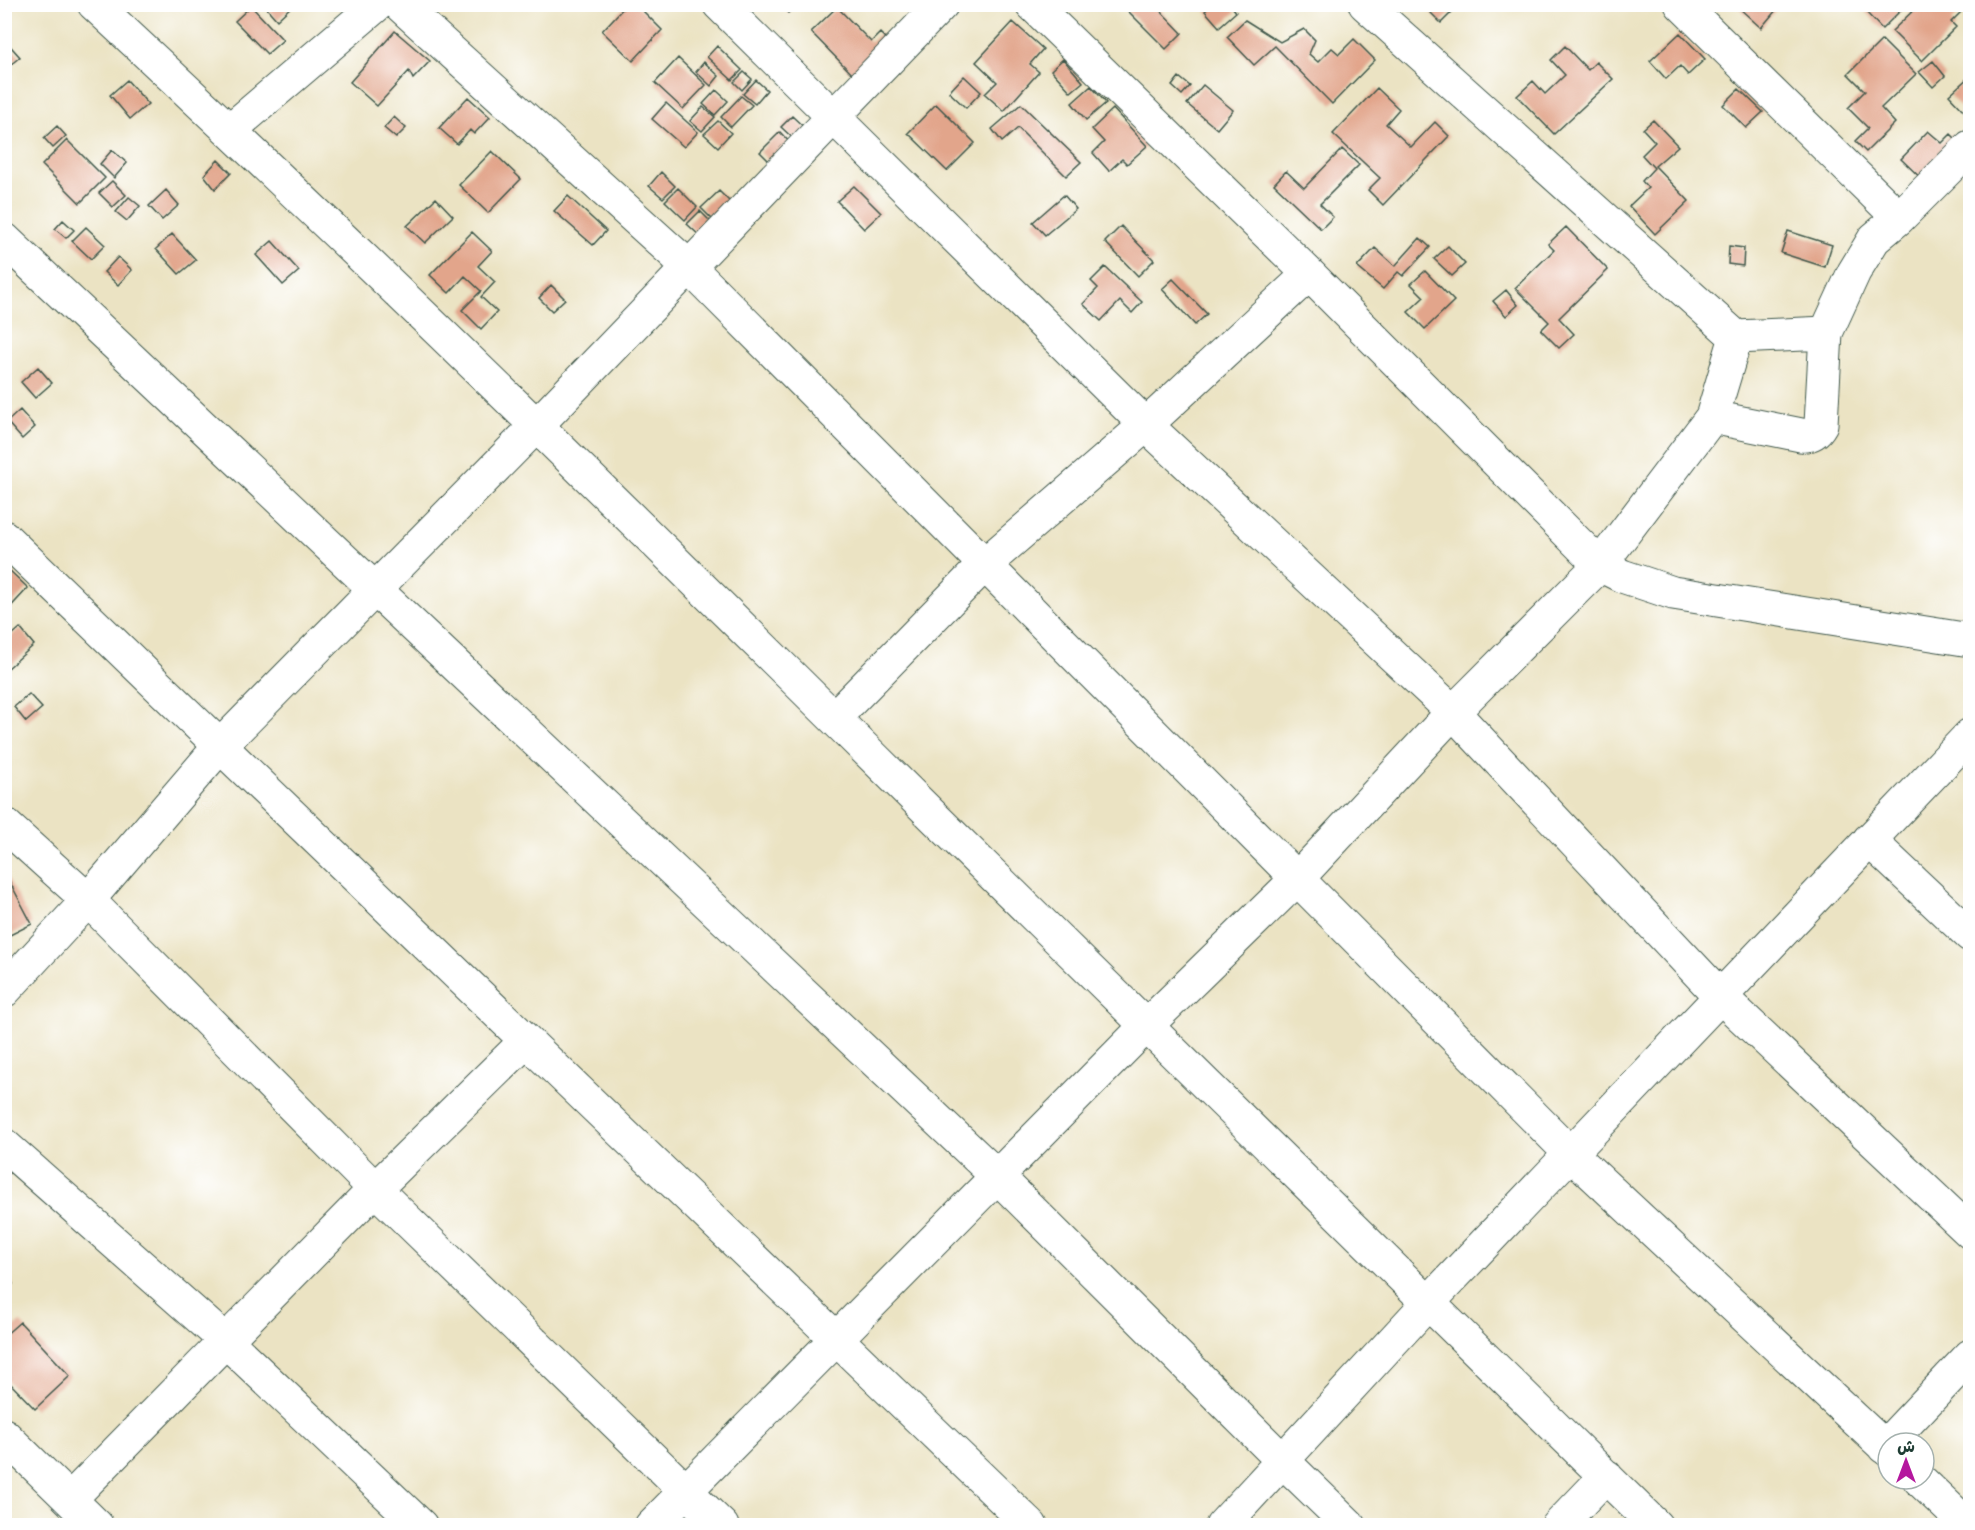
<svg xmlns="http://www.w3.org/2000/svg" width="1975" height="1530" font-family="Caveat,'Playpen Sans Arabic',sans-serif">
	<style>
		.building { fill: #e2a58b }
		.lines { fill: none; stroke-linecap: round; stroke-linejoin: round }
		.street-casing { stroke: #3e5649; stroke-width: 35 }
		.street { stroke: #fff; stroke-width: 33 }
	</style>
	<rect width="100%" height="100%" fill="#fff"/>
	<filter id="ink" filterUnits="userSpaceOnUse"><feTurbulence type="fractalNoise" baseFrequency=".0167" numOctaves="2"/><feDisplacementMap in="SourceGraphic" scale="12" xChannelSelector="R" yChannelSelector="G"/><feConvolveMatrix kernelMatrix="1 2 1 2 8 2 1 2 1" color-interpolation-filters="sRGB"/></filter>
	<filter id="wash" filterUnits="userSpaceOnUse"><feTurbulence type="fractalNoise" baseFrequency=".008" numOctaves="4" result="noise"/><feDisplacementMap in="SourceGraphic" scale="24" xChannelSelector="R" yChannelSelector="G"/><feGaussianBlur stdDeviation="1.35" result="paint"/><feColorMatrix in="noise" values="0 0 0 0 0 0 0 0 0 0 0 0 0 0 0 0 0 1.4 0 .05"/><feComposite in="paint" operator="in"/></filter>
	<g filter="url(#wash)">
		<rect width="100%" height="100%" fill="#ebe3c3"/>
		<g id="blocks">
			<path class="building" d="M263 4H294L277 20Z
				M627 4H636L662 30 633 61 602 31Z
				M779 4H798L788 13Z
				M1121 4H1154L1182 33 1166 49Z
				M1212 4H1230L1236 12 1219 27 1205 11Z
				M1422 4H1452L1456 8 1441 23Z
				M1740 4H1771L1777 9 1761 28 1738 7Z
				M1867 4H1907L1882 29 1863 9Z
				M1920 4H1956L1962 11 1951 22 1956 27 1922 61 1892 31Z
				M251 6 283 40 267 54 235 21Z
				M837 7 871 42 880 33 891 44 856 78 811 32Z
				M1245 20 1280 42 1304 29 1315 40 1309 54 1318 62 1332 48 1339 54 1354 39 1375 60 1332 104 1275 46 1254 65 1227 37Z
				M1013 22 1043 49 1030 64 1039 72 1004 111 985 94 997 82 976 62Z
				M395 31 430 61 413 79 409 71 377 106 350 82Z
				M1680 33 1705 59 1688 75 1680 66 1666 79 1650 61Z
				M4 39 20 57 4 70Z
				M1882 40 1916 74 1881 108 1895 123 1866 152 1855 141 1868 128 1848 108 1865 91 1848 74Z
				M717 46 742 70 732 80 707 57Z
				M1565 46 1588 70 1596 62 1613 79 1554 134 1517 96 1533 81 1545 94 1565 75 1551 60Z
				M678 58 706 85 683 109 655 83Z
				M1063 59 1083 82 1071 92 1051 70Z
				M1933 61 1945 76 1933 87 1919 72Z
				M704 62 719 76 711 86 696 72Z
				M744 72 752 79 742 90 734 82Z
				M964 76 981 92 966 108 949 92Z
				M1970 76V105L1964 111 1949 95Z
				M1179 77 1190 86 1182 95 1172 86Z
				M127 80 148 104 130 119 110 95Z
				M756 80 767 90 755 104 743 94Z
				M1203 85 1233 110 1217 129 1187 104Z
				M1091 86 1106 103 1086 120 1072 103Z
				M1377 88 1399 109 1386 124 1411 147 1435 122 1449 136 1383 205 1368 190 1380 178 1333 134Z
				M1739 89 1763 112 1746 128 1723 105Z
				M716 90 728 101 715 115 703 104Z
				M741 96 752 105 731 127 721 117Z
				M468 97 490 117 474 134 470 130 457 144 439 128Z
				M666 103 698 132 684 147 652 119Z
				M936 104 975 143 947 171 908 133Z
				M1021 104 1081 162 1066 176 1018 128 1002 142 992 129Z
				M703 107 715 117 702 131 690 121Z
				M1113 109 1147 146 1127 164 1122 159 1109 171 1093 153 1104 142 1092 129Z
				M792 116 809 132 798 143 781 127Z
				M394 117 406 128 396 138 384 128Z
				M1653 120 1678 146 1655 166 1689 201 1655 234 1629 206 1648 188 1642 181 1654 168 1642 155 1655 142 1643 129Z
				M718 121 731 133 718 147 704 134Z
				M57 126 66 136 53 148 44 138Z
				M1928 131 1942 143 1951 134 1966 149 1930 187 1901 159Z
				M780 132 793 146 773 165 760 152Z
				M67 140 105 178 80 203 42 165Z
				M1342 149 1359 165 1320 204 1333 217 1321 229 1274 184 1286 171 1304 188Z
				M112 150 127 163 114 178 100 164Z
				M492 151 521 179 488 213 459 185Z
				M218 160 231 173 215 189 204 175Z
				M661 172 675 186 663 198 649 186Z
				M112 181 126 195 113 207 99 193Z
				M854 186 881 213 864 229 837 201Z
				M678 188 697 207 685 220 665 201Z
				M166 190 179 205 162 220 149 206Z
				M719 191 733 205 715 222 701 208Z
				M1064 195 1076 209 1045 235 1033 222Z
				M568 196 606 231 593 245 554 211Z
				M129 197 140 206 127 221 116 212Z
				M436 198 453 216 425 243 407 226Z
				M700 211 713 224 701 237 687 224Z
				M63 220 74 230 66 238 55 229Z
				M1121 226 1154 260 1138 276 1105 242Z
				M86 227 105 245 91 259 72 241Z
				M1566 227 1608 270 1559 318 1574 334 1559 348 1541 330 1549 322 1515 288 1554 250 1548 244Z
				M1788 231 1832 245 1825 267 1781 253Z
				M472 232 492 251 478 266 495 282 481 297 497 312 481 329 462 310 481 291 465 276 449 293 430 275Z
				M172 234 196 260 179 274 156 249Z
				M1420 238 1430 247 1403 276 1398 272 1383 289 1357 267 1375 248 1395 266Z
				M272 241 299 271 283 285 256 255Z
				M1448 246 1465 264 1452 276 1434 259Z
				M1729 246 1744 248 1743 266 1728 264Z
				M118 257 132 270 118 285 104 272Z
				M1105 267 1142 302 1132 313 1120 301 1101 321 1083 304 1098 288 1091 281Z
				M1425 271 1454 301 1425 329 1408 312 1424 297 1411 284Z
				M1173 279 1207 314 1195 325 1162 289Z
				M551 285 565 299 552 311 539 298Z
				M1506 290 1518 305 1506 316 1493 301Z
				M38 367 52 383 35 398 21 382Z
				M20 410 35 427 22 439 7 422Z
				M6 567 28 588 4 614V569Z
				M20 628 34 645 7 669 4 666V642Z
				M29 694 42 708 26 722 14 707Z
				M4 871 32 924 4 938Z
				M4 1271 13 1284 4 1292Z
				M20 1322 70 1376 35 1409 4 1377V1336Z"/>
		</g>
	</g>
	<g filter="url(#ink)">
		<use href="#blocks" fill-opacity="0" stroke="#3e5649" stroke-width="1.5"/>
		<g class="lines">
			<g class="street-casing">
				<path id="street" d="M94 4C381 270 659 545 937 820 1176 1055 1416 1291 1656 1526
					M399 4 689 267 1570 1153 1888 1450
					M719 4 1146 425 1453 712 1720 996 1970 1232
					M1032 4 1309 274 1600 565 1712 417 1736 337
					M1365 4 1736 337 1826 333
					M1681 4 1899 218
					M230 130 378 4
					M4 239 998 1177 1283 1461 1350 1526
					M1712 417 1801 435C1811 436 1816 433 1821 424L1826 333 1854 272 1874 239 1899 218 1970 147
					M4 537 220 746 1031 1526
					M834 718 984 565 1146 425 1309 274
					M4 824 88 900 375 1189 722 1526
					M1869 840 1970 935
					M4 991 88 900 220 746 537 425 942 4
					M4 1145 226 1341 421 1526
					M4 1435 97 1526
					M1884 1447 1970 1356
					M1919 1479 1968 1526
					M70 1499 375 1189 526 1041
					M651 1526 1146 1026 1297 879 1453 712 1600 565 1622 576 1673 593 1970 640
					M1222 1526 1428 1303 1970 735
					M1558 1526 1606 1476"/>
			</g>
			<use href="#street" class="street"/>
		</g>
	</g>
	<rect width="1975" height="1530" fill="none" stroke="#fff" stroke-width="24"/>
	<g transform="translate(1906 1461)"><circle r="28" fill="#ffffff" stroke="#a5b1ae" stroke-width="1.5"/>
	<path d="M0-4.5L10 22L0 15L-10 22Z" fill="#b5179e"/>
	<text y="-9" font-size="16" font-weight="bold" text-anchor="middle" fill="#1f3d34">ش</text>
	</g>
</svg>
